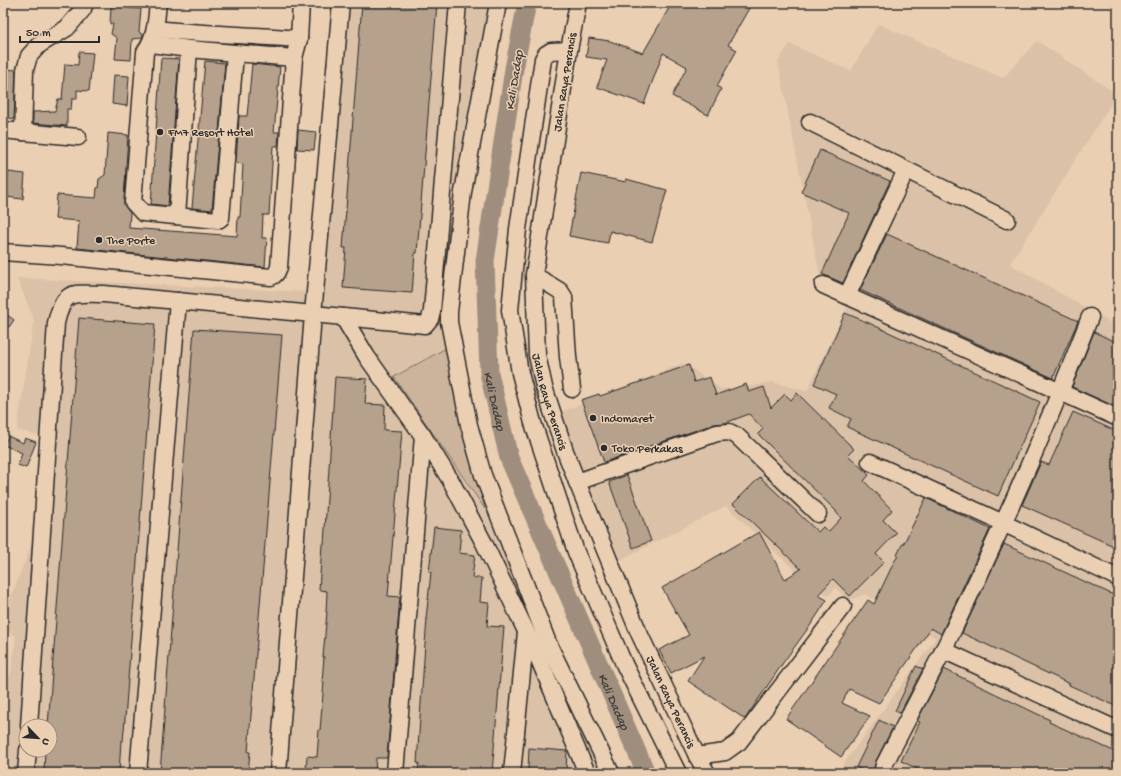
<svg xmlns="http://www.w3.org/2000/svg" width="1121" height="776" font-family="'Gochi Hand',sans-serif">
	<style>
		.built { fill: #dbc1a7; fill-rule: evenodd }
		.green { fill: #ccb49c; stroke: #7c7064 }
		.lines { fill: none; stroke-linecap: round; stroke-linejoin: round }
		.river { stroke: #9f8e7d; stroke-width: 19 }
		.building { fill: #b6a18d; stroke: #2b2b2b }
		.minor-casing { stroke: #2b2b2b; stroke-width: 19 }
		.minor { stroke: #ebcfb2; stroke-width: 16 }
		.poi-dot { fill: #2b2b2b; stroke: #ebcfb2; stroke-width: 1.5 }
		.labels { text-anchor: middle; stroke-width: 3; stroke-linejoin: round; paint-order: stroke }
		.street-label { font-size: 12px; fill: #2b2b2b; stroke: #ebcfb2 }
		.poi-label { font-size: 12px; fill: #2b2b2b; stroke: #ebcfb2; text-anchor: start }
		.water-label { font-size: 13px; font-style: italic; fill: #423f3b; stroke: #ebcfb2 }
	</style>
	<rect width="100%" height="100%" fill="#ebcfb2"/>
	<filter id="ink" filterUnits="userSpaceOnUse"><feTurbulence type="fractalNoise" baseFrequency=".025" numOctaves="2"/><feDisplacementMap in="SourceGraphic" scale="8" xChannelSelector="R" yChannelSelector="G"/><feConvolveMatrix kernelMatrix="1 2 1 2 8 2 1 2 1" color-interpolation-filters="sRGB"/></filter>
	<g filter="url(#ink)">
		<path class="built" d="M331 3H488L446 272 448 347 394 377 485 509 607 773H3V690L11 673 16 636 3 629V616L30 549 42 436 17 430 34 320 17 278 310 292ZM26 726H50V750H26Z
			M878 24 1003 78 1037 41 1117 94 1010 264 1118 327V773H854L842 766 936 638 865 594 848 601 836 588 828 596 796 571 726 506 608 566 548 417 684 363 721 389 748 387 772 382 807 391 848 305 823 292 778 61 790 44 851 71Z"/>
		<path class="green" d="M448 347 465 429 485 509 394 377Z"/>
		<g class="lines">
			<path class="river" id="s1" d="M527 3 514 69 485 261 489 373 509 458 646 773"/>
		</g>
		<path class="building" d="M116 3H127L129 8 141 9 139 32 143 35 142 38 132 39 131 60 115 59 117 38 111 34 113 24H110L111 6 118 7Z
			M362 3H437L417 253H415L412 293 343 288 346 248H343Z
			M672 3H752L728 45 737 50 717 86 721 89 708 115 672 96 687 67 663 53 644 104 597 87 607 60 586 57 589 38 610 41 643 53Z
			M79 52 93 53 89 91 77 90V99H72L71 109H67V126L33 123V112L55 111 58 99H62L65 64 78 65Z
			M161 58 179 59 168 206 151 204Z
			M205 61 225 63 212 210 192 208Z
			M252 64 280 67 274 132H279L278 146H273L269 215H263L262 238H267L265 267 77 248 79 221 55 219 57 195 96 198 97 188H98L99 179 105 175 108 133 128 135 124 201V205L130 213 129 228 237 236 238 217H240L243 164 236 163 239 116H247Z
			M6 69 16 70 14 119 5 117 6 109V95H5Z
			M114 75 129 76 127 106 112 104Z
			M298 130 316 132 314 150 297 149Z
			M820 150 890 181 843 283 822 274 849 213 801 192Z
			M8 172 25 174 23 199 6 197Z
			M581 173 626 182V179L667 190 652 242 610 231 608 243 569 236Z
			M887 234 1078 321 1053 378 860 290Z
			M3 312 14 320 9 327 3 323Z
			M845 313 869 323 1040 402 998 496 847 427 851 419 829 408 836 394 814 384Z
			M79 318 155 324 125 719 123 741H121L119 773 44 772 45 750H50V726H48Z
			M194 329 282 335 248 752H250L248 773H160Z
			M1094 332 1118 343V408L1072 387Z
			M689 365 694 382 710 377 716 395 746 384 749 392 764 387 771 408 785 394 791 400 797 393 854 449 848 455 869 475 864 481 892 510 883 520 896 533 876 554 884 562 850 596 833 579 818 595 827 600 812 623 785 660 745 719 688 681 704 656 671 673 659 650 689 635 662 588 759 532 785 579 801 569 733 504 760 477 818 532 823 527 828 532 841 518 836 512V511L758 434 763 429 749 414 725 423 714 424 604 462 581 400 599 394 600 396Z
			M335 377 367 379 365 404 385 405 384 430 402 431 388 596 400 597 387 758H376L375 773H306L307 756 317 757 319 730H320L324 682H322L324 657H323L327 612H326L327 591 319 590 322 544H324Z
			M1073 412 1118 432V548L1022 505 1041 462 1049 465Z
			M8 436 23 443 25 438 36 442 26 468 18 465 22 453 4 445Z
			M627 475 651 541 633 548 609 482Z
			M926 498 990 529 941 634 931 628 879 703 849 689 842 703 870 716 841 757 786 719 868 600 874 604 894 562 898 556 897 555 903 543H904Z
			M434 527 461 530 459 553 475 555 472 578H482L480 602 489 603 487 626 504 627 492 773H418L419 763H417L425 644 427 619H426L431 572H429Z
			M1004 544 1118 597V707L1069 685 1070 684 962 633Z
			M916 666 923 669 900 713 895 711Z
			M944 669 1050 720 1049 722 1118 753V773H926L901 761 920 722 917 721Z
			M879 720 893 727 876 761 873 773H868L856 767Z
			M529 748 567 751 566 772 528 770Z"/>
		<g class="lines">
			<g class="minor-casing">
				<g id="minor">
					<path d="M158 3C156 22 156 36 145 52L133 202 143 213 218 220 221 218 235 54"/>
					<path d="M341 3 313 314 425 325 430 319 432 311 458 3"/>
					<path d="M498 3 463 192 449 312V322L469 425 483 475 548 643 611 773"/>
					<path id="s2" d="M578 3 569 50 534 275 537 355 544 387 565 451 577 482 639 633 697 756 707 773"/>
					<path d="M155 29C203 34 251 35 299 39"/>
					<path d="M151 44 189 49 294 58"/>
					<path d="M569 50 551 51 546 54 543 59 518 229 510 310 520 373 533 423 576 552 624 664 678 773"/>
					<path d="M810 122 1007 220"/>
					<path d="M3 130 23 132 24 103 25 70 29 56 39 45 67 28 83 9 85 3"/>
					<path d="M23 132 78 137"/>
					<path d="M177 216 189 49"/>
					<path d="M3 252 61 256 271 277C276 275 277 272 279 267L294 58 299 39 301 3"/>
					<path d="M534 275 560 291 564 297 568 357 572 389"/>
					<path d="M823 285 1118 418"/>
					<path d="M847 296 906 170"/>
					<path d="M343 317 367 357 423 436 451 481 484 543 535 650 587 773"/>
					<path d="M870 462 1003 523 1118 578"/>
					<path d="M577 482 717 433 729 432 737 436 818 514"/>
					<path d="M943 650 1118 730"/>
					<path d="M29 726 56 323C64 288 73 294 104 294L313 314 278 773"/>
					<path d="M697 756 725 752 739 742 843 606"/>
					<path d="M26 773 28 750"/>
					<path d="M138 773 178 301"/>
					<path d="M395 773 423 436"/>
					<path d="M512 773 526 632"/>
					<path d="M882 773 884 765C904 727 924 688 944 649 997 541 1046 430 1090 317"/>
				</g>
			</g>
			<use href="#minor" class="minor"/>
		</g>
	</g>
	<g class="poi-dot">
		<circle cx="160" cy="132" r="4"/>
		<circle cx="99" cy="240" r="4"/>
		<circle cx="593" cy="418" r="4"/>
		<circle cx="604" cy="448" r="4"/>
	</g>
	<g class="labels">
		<g class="street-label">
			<text transform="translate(564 82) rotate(-81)" y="4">Jalan Raya Perancis</text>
			<text dy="4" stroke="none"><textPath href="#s2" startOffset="404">Jalan Raya Perancis</textPath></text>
			<text dy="4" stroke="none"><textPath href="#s2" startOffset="728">Jalan Raya Perancis</textPath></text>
		</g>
		<g class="poi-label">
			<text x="168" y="136">FM7 Resort Hotel</text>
			<text x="107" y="244">The Porte</text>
			<text x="601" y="422">Indomaret</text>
			<text x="612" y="452">Toko Perkakas</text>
		</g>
		<g class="water-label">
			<text transform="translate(513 80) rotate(-81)" y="5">Kali Dadap</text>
			<text dy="5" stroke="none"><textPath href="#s1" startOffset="402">Kali Dadap</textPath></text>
			<text dy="5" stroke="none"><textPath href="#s1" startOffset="726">Kali Dadap</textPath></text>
		</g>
	</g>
	<rect width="1121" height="776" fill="none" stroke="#ebcfb2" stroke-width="16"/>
	<rect x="8" y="8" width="1105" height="760" fill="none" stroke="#2b2b2b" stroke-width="1.5" filter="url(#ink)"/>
	<g transform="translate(38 738) rotate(115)"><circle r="19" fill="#ebcfb2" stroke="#9e8d7c"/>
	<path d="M0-3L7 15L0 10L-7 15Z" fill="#2b2b2b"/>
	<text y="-6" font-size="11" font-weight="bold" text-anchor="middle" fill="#2b2b2b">U</text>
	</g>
	<path d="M20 36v6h79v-6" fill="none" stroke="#2b2b2b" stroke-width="2"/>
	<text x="26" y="36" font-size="12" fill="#2b2b2b" stroke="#ebcfb2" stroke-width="3" paint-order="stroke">50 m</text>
</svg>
